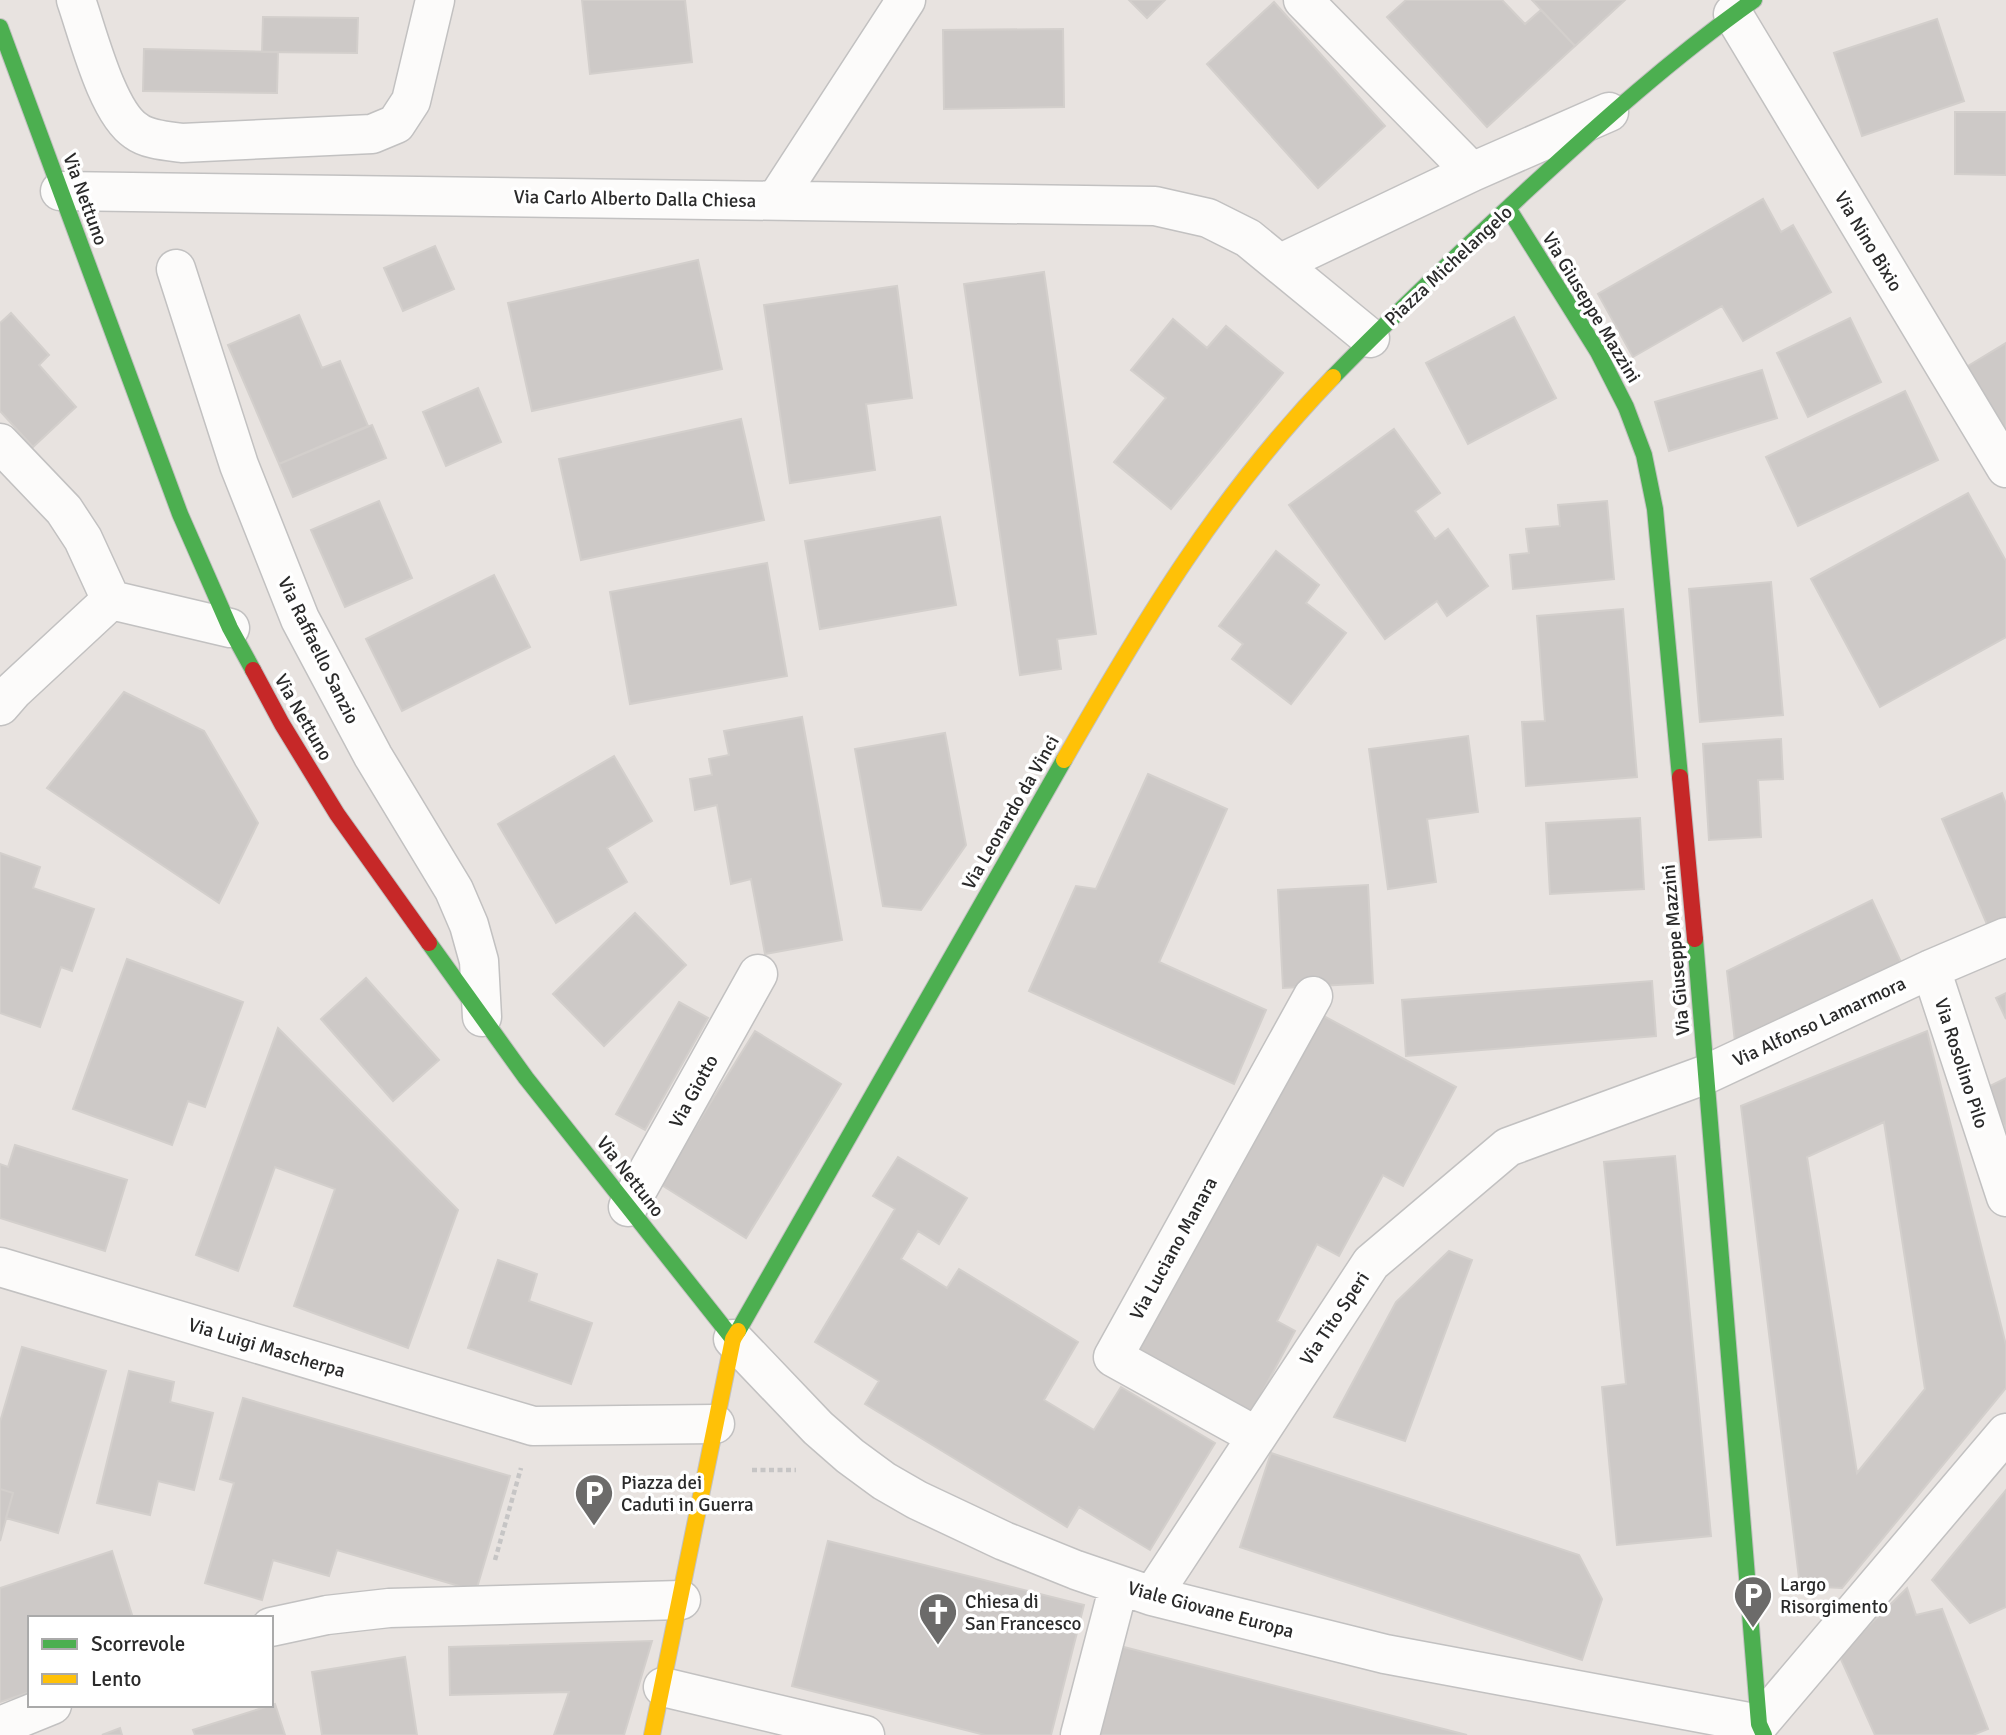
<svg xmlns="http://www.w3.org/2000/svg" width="2006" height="1735" font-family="Signika,sans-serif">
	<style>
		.building { fill: #cdc9c7; stroke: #d3cfcc; stroke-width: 2; fill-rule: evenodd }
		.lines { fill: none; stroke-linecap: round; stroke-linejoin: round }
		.street-casing { stroke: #c2c1c1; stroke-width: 41 }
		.fast-casing { stroke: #c2c1c1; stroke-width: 18 }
		.slow-casing { stroke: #c2c1c1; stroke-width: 18 }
		.jam-casing { stroke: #c2c1c1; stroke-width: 18 }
		.path { stroke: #c6c5c5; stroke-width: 4.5; stroke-dasharray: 5 3.5; stroke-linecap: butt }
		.street { stroke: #fcfbfa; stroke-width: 38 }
		.fast { stroke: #4caf50; stroke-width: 16 }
		.slow { stroke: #ffc107; stroke-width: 16 }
		.jam { stroke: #c62828; stroke-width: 16 }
		.labels { text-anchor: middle; stroke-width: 7; stroke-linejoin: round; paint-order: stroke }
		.street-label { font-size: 19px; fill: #2a2a2a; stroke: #fff }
		.poi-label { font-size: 19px; fill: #2a2a2a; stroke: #fff; text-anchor: start }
	</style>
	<rect width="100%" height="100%" fill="#e8e3e0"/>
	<path class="building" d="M582 0H685L692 62 590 74Z
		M1129 0H1165L1147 18Z
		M1406 0H1502L1525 24 1541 10 1575 46 1487 127 1387 17Z
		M1532 0H1625L1575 46Z
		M1274 2 1385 126 1318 188 1207 64Z
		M263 17 358 18 357 53 262 52Z
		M1937 19 1964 101 1862 136 1834 53Z
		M1063 29 1064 107 944 109 943 30Z
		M144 49 278 52 277 93 143 91Z
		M1955 112H2006V175L1955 174Z
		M1763 199 1781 232 1793 225 1831 292 1743 341 1722 306 1633 357 1598 294Z
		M435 246 454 289 403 311 384 268Z
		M698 260 722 369 532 411 508 303Z
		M1044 272 1096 634 1057 639 1061 669 1020 675 964 284Z
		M897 286 912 398 866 404 875 470 790 483 764 305Z
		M11 313 49 355 39 365 76 407 33 447 0 411V323Z
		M299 315 322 368 340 361 368 426 279 464 228 345Z
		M1514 317 1556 398 1468 444 1426 363Z
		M1850 318 1881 382 1808 417 1777 353Z
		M1173 319 1207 348 1226 326 1283 373 1171 509 1114 462 1166 398 1131 370Z
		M2006 343V441L1963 369Z
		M1762 370 1777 418 1669 451 1655 402Z
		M478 388 501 442 446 466 423 412Z
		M1905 391 1938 460 1798 526 1766 457Z
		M741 419 764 520 581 560 559 459Z
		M372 425 386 458 293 497 279 464Z
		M1394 429 1440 493 1415 511 1435 539 1448 529 1488 586 1447 616 1437 601 1385 639 1289 505Z
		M1968 493 2006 561V637L1880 707 1811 579Z
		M379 501 412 578 345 607 311 530Z
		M1607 501 1614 579 1513 589 1510 555 1529 553 1526 529 1560 526 1558 505Z
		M940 517 956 605 820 629 805 541Z
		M1276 551 1319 585 1306 603 1346 633 1291 704 1232 659 1243 644 1219 626Z
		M767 563 787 676 630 704 610 592Z
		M494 575 530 647 402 711 366 639Z
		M1771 582 1783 715 1700 722 1689 589Z
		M1623 609 1637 777 1526 786 1522 722 1545 721 1537 616Z
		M124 692 204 731 258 823 219 903 47 788Z
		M802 717 842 940 765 954 751 879 731 884 717 805 695 810 690 779 712 775 709 759 729 755 724 731Z
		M945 733 966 845 921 910 883 906 855 749Z
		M1468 736 1478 812 1427 819 1436 882 1388 889 1369 749Z
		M1781 739 1783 779 1758 780 1761 837 1709 840 1703 744Z
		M614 756 652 821 607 848 627 882 556 923 498 824Z
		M1148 774 1227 809 1159 962 1266 1010 1234 1084 1029 991 1076 886 1096 889Z
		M2002 793 2006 804V922L1989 929 1942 819Z
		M1640 818 1644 889 1550 894 1546 823Z
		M0 853 40 867 33 888 94 909 72 971 61 967 40 1027 0 1013Z
		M1368 885 1373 983 1283 988 1278 890Z
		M1872 900 1901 962 1735 1042 1727 971Z
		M635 913 686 965 604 1046 553 994Z
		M127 959 243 1002 205 1107 188 1101 172 1145 73 1109Z
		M366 978 439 1060 393 1101 321 1019Z
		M1652 981 1656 1036 1406 1056 1402 1000Z
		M2006 993V1019L1996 998Z
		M679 1002 708 1018 645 1130 616 1114Z
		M1320 1014 1456 1087 1403 1186 1383 1175 1339 1256 1317 1244 1277 1321 1295 1331 1248 1419 1135 1357Z
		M278 1028 458 1210 408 1348 294 1306 335 1189 275 1167 238 1271 196 1255Z
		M755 1031 841 1084 746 1238 660 1184Z
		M1927 1031 2006 1345V1388L1842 1588 1800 1586 1741 1106ZM1884 1122 1925 1389 1857 1473 1807 1157Z
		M2006 1078V1130L1986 1088Z
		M15 1145 127 1180 105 1251 0 1218V1164L8 1167Z
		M1675 1156 1711 1536 1617 1545 1602 1387 1626 1384 1604 1162Z
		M898 1157 967 1198 939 1244 918 1231 901 1259 947 1288 959 1269 1078 1342 1044 1400 1094 1430 1121 1387 1215 1443 1150 1550 1079 1507 1067 1527 865 1404 879 1381 815 1342 895 1209 873 1196Z
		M1449 1251 1472 1260 1405 1441 1334 1417 1396 1302Z
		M498 1260 537 1274 529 1301 592 1323 571 1384 468 1348Z
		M22 1347 106 1371 58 1533 6 1518 13 1493 0 1489V1422Z
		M129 1371 174 1382 170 1402 213 1413 194 1490 158 1481 150 1515 97 1503Z
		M243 1398 510 1476 476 1591 337 1550 329 1576 273 1560 262 1600 205 1583 234 1483 220 1479Z
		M1271 1453 1579 1555 1602 1599 1582 1660 1240 1547Z
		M0 1489 13 1493 0 1541Z
		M2006 1490V1607L1970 1623 1932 1580Z
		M828 1541 1084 1605 1051 1735H985L792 1686Z
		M112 1551 133 1618H30V1692L0 1702V1588Z
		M1907 1588 1916 1615 1942 1609 1988 1729 1973 1735H1875L1839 1655Z
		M652 1641 624 1735H554L569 1692 450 1695 449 1647Z
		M1120 1646 1467 1735H1097Z
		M405 1657 417 1735H322L312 1672Z
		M275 1704 285 1735H195L193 1730Z
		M120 1728 122 1735H102Z"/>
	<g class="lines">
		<g class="street-casing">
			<path id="street" d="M76 0C88 34 107 112 136 131 148 140 167 141 182 143L372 134 396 124 411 101 435 0
				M1303 0 1472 172
				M1733 14 2006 468
				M60 191 1155 206 1208 218 1248 238 1370 338
				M776 200 906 0
				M1281 263 1472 172 1609 112
				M176 269 239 465 300 619 373 756 454 890 469 925 479 961 482 1017
				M0 443 64 510 83 539 111 600
				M0 706 13 691 111 600 230 628
				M1931 969 2006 1197
				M628 1207 758 974
				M0 1267 533 1426 715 1424
				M733 1339 818 1428 850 1456 884 1481 917 1500 1004 1541 1076 1570 1152 1596 1385 1654 1759 1724 2006 1433
				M1256 1436 1113 1357 1313 996
				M1152 1596 1371 1263 1508 1147 1707 1074 1931 969 2006 937
				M271 1627 327 1615 389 1608 681 1600
				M663 1687 865 1735
				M0 1726 52 1705
				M1080 1735 1119 1585"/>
		</g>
		<g class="fast-casing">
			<path id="fast" d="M0 27 180 514 230 628 253 670
				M1508 208 1598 352 1626 407 1644 455 1655 509 1680 777
				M1333 377C1395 313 1460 253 1525 192 1599 124 1672 58 1754 0
				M1695 939 1759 1724 1764 1735
				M429 943 526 1078 733 1339
				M738 1331 1064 760"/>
		</g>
		<g class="slow-casing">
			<path id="slow" d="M1064 760C1144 620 1219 495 1333 377
				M652 1735 733 1339 738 1331"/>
		</g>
		<g class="jam-casing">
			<path id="jam" d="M253 670 282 724 337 814 429 943
				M1680 777 1695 939"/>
		</g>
		<path class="path" d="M752 1470H796
			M495 1560 521 1468"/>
		<use href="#street" class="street"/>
		<use href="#fast" class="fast"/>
		<use href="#slow" class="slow"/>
		<use href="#jam" class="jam"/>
	</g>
	<defs>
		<g id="parking-pin" transform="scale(2.0125)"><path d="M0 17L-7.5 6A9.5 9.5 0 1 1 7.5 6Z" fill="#6c6b6a" stroke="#fff"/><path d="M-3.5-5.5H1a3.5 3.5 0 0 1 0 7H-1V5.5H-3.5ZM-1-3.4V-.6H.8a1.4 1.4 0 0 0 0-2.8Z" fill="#fff"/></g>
		<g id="church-pin" transform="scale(2.0125)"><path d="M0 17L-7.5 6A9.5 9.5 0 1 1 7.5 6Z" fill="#6c6b6a" stroke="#fff"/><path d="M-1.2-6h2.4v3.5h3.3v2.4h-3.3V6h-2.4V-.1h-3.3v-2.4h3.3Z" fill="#fff"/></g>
	</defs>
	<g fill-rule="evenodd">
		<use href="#parking-pin" x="594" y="1493"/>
		<use href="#parking-pin" x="1753" y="1595"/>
		<use href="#church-pin" x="938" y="1612"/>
	</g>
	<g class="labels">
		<g class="street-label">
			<text transform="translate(635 198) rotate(1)" y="7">Via Carlo Alberto Dalla Chiesa</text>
			<text transform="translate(86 199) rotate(70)" y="7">Via Nettuno</text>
			<text transform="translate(1869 241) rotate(59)" y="7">Via Nino Bixio</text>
			<text transform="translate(1448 265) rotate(-43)" y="7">Piazza Michelangelo</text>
			<text transform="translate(1592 307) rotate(59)" y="7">Via Giuseppe Mazzini</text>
			<text transform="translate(319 650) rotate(64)" y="7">Via Raffaello Sanzio</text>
			<text transform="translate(304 717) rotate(60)" y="7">Via Nettuno</text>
			<text transform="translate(1010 812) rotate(-60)" y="7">Via Leonardo da Vinci</text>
			<text transform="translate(1675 950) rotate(-95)" y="7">Via Giuseppe Mazzini</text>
			<text transform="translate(1819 1021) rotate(-25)" y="7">Via Alfonso Lamarmora</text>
			<text transform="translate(1962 1063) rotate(72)" y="7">Via Rosolino Pilo</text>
			<text transform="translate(693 1091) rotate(-61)" y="7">Via Giotto</text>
			<text transform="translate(631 1176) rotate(52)" y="7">Via Nettuno</text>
			<text transform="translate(1173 1248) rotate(-61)" y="7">Via Luciano Manara</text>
			<text transform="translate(1334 1318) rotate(-56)" y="7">Via Tito Speri</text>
			<text transform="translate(267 1347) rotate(17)" y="7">Via Luigi Mascherpa</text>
			<text transform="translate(1211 1609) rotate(15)" y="7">Viale Giovane Europa</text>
		</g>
		<g class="poi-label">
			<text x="621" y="1489">Piazza dei<tspan x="621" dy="22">Caduti in Guerra</tspan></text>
			<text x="1780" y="1591">Largo<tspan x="1780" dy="22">Risorgimento</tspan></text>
			<text x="965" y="1608">Chiesa di<tspan x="965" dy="22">San Francesco</tspan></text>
		</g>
	</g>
	<rect x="28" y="1616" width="245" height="91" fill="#ffffff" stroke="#aaaaaa" stroke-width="2"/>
	<rect x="42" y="1639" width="35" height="10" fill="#4caf50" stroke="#aaaaaa" stroke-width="2"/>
	<text x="91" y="1651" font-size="21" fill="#2a2a2a">Scorrevole</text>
	<rect x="42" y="1674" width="35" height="10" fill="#ffc107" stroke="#aaaaaa" stroke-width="2"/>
	<text x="91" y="1686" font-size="21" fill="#2a2a2a">Lento</text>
</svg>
